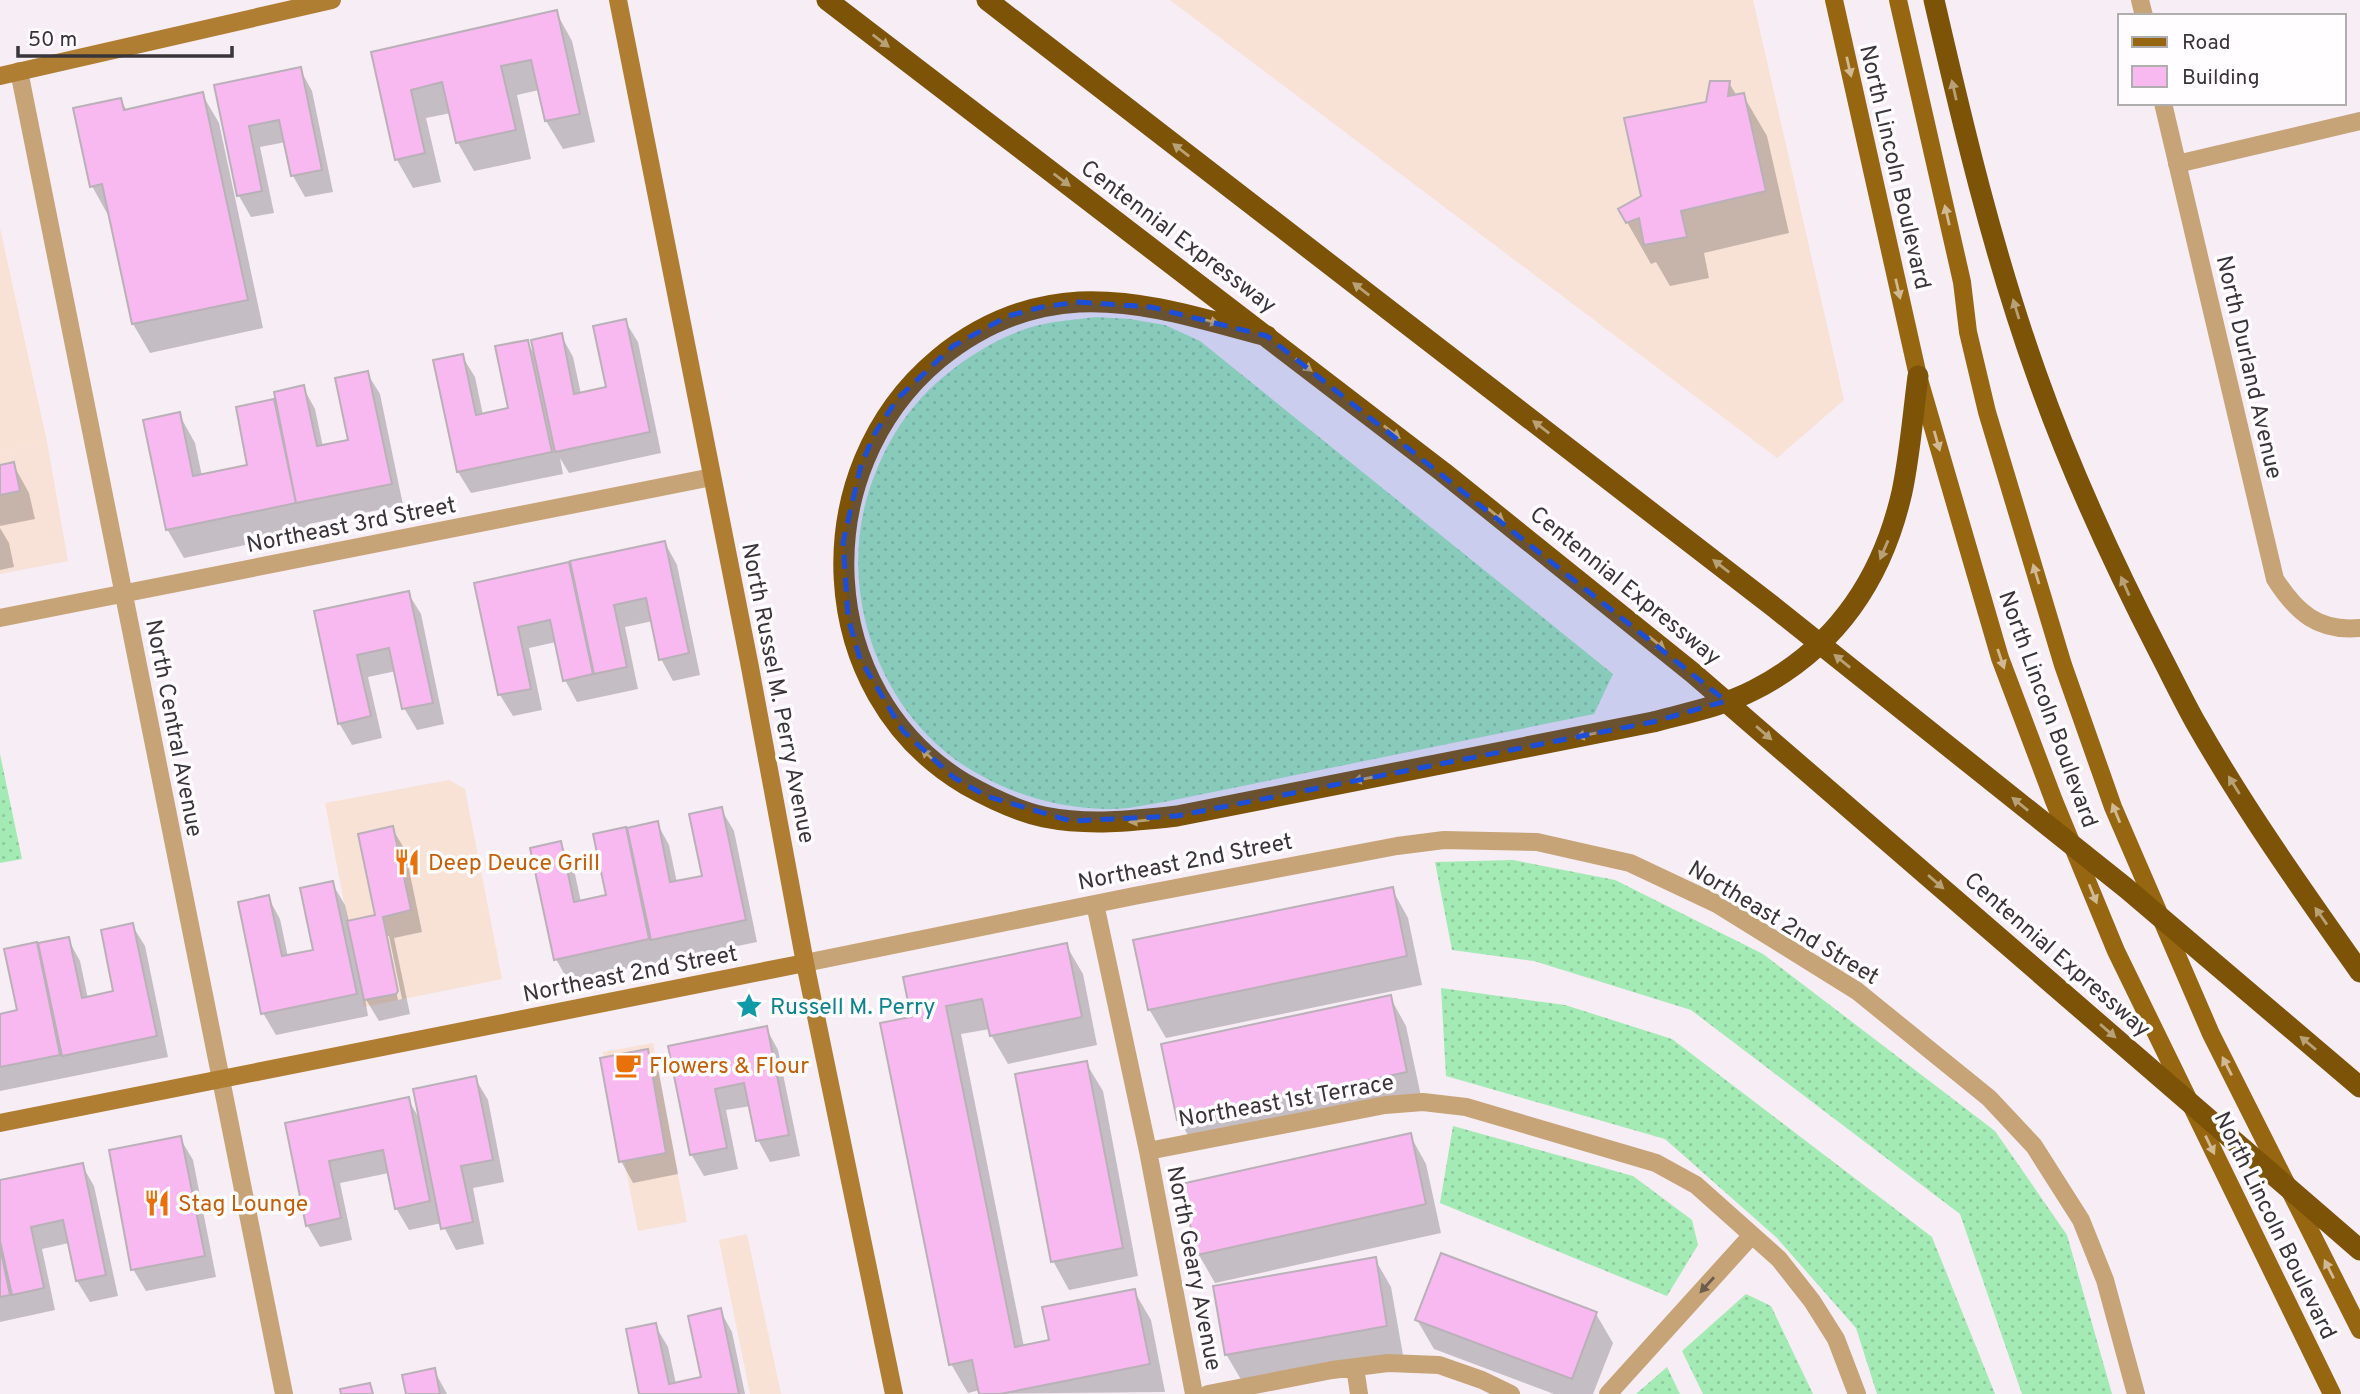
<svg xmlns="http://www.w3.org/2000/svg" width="2360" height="1394" font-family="Overpass,sans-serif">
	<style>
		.commercial { fill: #f8e1d5 }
		.education { fill: #f8e1d6 }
		.grass { fill: url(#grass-dots) }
		.shadow { fill: #0003; fill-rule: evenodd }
		.building { fill: #f8b9f1; stroke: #bab0b8; stroke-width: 2 }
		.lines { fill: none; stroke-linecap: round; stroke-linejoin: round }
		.street { stroke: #c7a477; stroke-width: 18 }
		.secondary { stroke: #b07e32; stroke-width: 18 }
		.primary { stroke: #976611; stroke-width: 18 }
		.highway { stroke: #7d5308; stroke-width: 21 }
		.oneway { fill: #b8a077 }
		.oneway2 { fill: #d0b994 }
		.oneway3 { fill: #6b5c4e }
		.marked { fill: #1d4ed8; fill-opacity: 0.2; stroke: #1d4ed8; stroke-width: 5; stroke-dasharray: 14 9; stroke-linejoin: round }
		.labels { text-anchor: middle; stroke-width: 7; stroke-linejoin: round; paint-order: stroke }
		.street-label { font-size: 23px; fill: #393538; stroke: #fffdff }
		.food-label { font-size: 23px; fill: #c56008; stroke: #fffdff; text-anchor: start }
		.culture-label { font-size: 23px; fill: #0d838f; stroke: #fffdff; text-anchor: start }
	</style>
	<defs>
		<pattern id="grass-dots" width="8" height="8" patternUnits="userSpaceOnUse" patternTransform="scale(1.75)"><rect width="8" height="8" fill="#a3eab4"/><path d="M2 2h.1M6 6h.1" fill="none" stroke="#8dc99c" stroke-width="1.8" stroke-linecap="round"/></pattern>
	</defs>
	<rect width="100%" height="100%" fill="#f7edf5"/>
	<path class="commercial" d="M1170 0H1753L1844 400 1777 458Z
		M0 228 47 442 0 452Z
		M449 780 465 789 502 979 364 1007 325 803Z
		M653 1043 687 1222 638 1231 603 1052Z
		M747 1234 781 1394H750L719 1240Z"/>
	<path class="education" d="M47 442 68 561 0 574V452Z"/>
	<path class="grass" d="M1096 317 1130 319 1165 325 1200 341 1613 674 1594 714 1169 801C1149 804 1127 810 1106 809 1062 808 1019 797 980 775 879 721 833 588 872 482 887 441 908 407 942 378 968 356 996 339 1028 328 1050 321 1074 320 1096 317Z
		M0 754 22 859 0 863Z
		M1513 860 1615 880 1763 954 1995 1131 2067 1235 2112 1394H2022L1960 1214 1691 1010 1534 961 1452 950 1435 862Z
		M1441 988 1565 1005 1672 1039 1932 1237 1995 1394H1877L1856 1328 1777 1238 1665 1139 1446 1076Z
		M1453 1126 1633 1176 1692 1220 1698 1245 1667 1296 1440 1203Z
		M1746 1294 1771 1306 1813 1394H1703L1682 1351Z
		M1667 1367 1680 1394H1636Z"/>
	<path class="shadow" d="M556 12 572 41 595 142 563 149 546 121 539 90 517 95 531 159 474 171 458 143 451 113 426 118 441 182 413 188 397 160 373 53Z
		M300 69 312 91 333 192 305 197 293 176 286 142 260 147 274 213 251 217 239 196 216 86Z
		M1729 83 1737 96 1743 95 1767 136 1789 233 1704 253 1709 278 1670 286 1656 262 1651 264 1620 210 1643 197 1707 103Z
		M202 94 219 123 263 328 150 353 133 324 110 215H108L92 186 121 100 127 111Z
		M625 321 638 342 661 453 569 473 560 458 563 474 471 493 458 472 462 356 475 377 483 415 510 409 527 342 536 357 561 335 573 357 581 394 608 389Z
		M367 373 380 394 403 505 309 524 311 531 184 558 167 529 179 414 195 443 202 476 250 466 273 401 278 410 303 387 315 409 323 447 351 441Z
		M13 464 29 493 35 519 0 526V467Z
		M0 528 9 543 14 567 0 570Z
		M665 543 677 565 700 675 673 681 661 659 653 621 625 627 638 689 577 702 565 680 556 642 529 648 542 710 513 716 500 695 477 584Z
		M408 593 421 614 444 724 417 730 404 708 396 671 368 677 382 738 352 745 339 723 316 612Z
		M721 809 734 831 757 942 568 981 556 959 560 843 573 865 581 902 608 897 626 828 657 823 669 845 677 883 704 877Z
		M392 828 405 850 422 932 394 938 410 1014 379 1021 365 998 368 1016 276 1035 263 1013 268 897 280 919 288 957 315 951 332 883 345 905 349 922 377 916ZM385 936H389L402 999 398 1000Z
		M1392 889 1408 918 1422 985 1166 1038 1149 1009Z
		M132 925 145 946 168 1057 0 1091V1016L19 1012 37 945 68 939 80 961 88 999 115 993Z
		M1066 945 1083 974 1097 1045 1008 1064 991 1035 990 1029 961 1034 1024 1347 1051 1341 1134 1291 1151 1320 1165 1392 981 1394 980 1390 968 1393 951 1364 913 1018Z
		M1390 997 1406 1026 1422 1101 1195 1148 1179 1119Z
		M766 1028 778 1050 800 1156 770 1162 758 1140 751 1106 726 1110 738 1169 704 1176 691 1154 670 1048Z
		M647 1051 659 1073 678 1174 633 1183 621 1161Z
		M1086 1063 1103 1091 1138 1276 1069 1290 1053 1261Z
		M475 1078 488 1100 504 1182 473 1188 484 1244 456 1250 442 1223 409 1230 396 1208 389 1173 340 1183 352 1240 320 1247 307 1225 287 1124 408 1099 420 1120Z
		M1410 1135 1426 1164 1441 1233 1215 1283 1199 1255 1184 1185Z
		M180 1138 193 1160 216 1277 146 1291 133 1269Z
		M82 1165 94 1186 118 1296 90 1302 77 1281 69 1243 42 1249 55 1310 0 1322V1181Z
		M1375 1259 1391 1287 1403 1355 1243 1383 1226 1354Z
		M720 1310 732 1332 745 1394H641L655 1325 668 1347 676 1384 703 1379Z
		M1596 1314 1613 1343 1593 1394H1554L1434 1349 1417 1320Z
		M434 1370 447 1394H408Z"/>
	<path class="building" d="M557 10 580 114 545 121 531 60 501 66 516 130 456 143 442 82 411 90 425 153 395 160 371 52Z
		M301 67 322 170 291 176 279 120 249 126 262 191 237 196 214 85Z
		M1710 81H1730L1728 96 1744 93 1766 191 1681 211 1687 237 1644 245 1639 218 1626 223 1618 209 1641 196 1624 118 1706 102Z
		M203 92 248 300 132 324 102 184 90 187 73 108 121 98 124 110Z
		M626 319 650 432 555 452 531 340 562 333 574 394 606 387 593 326Z
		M528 340 552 452 457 472 433 360 463 354 476 415 508 408 495 346Z
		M368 371 392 484 296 503 274 392 304 385 317 446 348 440 335 378Z
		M274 399 296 503 166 530 143 420 180 412 193 476 247 465 236 407Z
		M14 462 20 491 0 495V465Z
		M665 541 689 653 659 660 646 598 614 605 627 667 594 674 570 561Z
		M569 562 593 674 563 681 550 620 518 627 531 689 498 695 474 583Z
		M409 591 433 703 402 709 389 648 357 655 371 716 338 724 314 611Z
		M722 807 746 920 651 940 627 828 658 821 670 882 702 876 689 814Z
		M393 826 411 910 383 917 398 991 396 994 364 1000 347 921 375 915 358 834Z
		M626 827 649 939 554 960 530 848 561 841 574 902 606 895 593 834Z
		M333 881 357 994 261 1014 238 902 269 895 282 956 313 950 300 888Z
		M1393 887 1407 956 1148 1010 1133 940Z
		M133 923 157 1036 62 1056 38 943 69 937 82 998 113 991 101 930Z
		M37 942 60 1055 0 1067V1014L17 1010 4 949Z
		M1067 943 1082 1017 990 1036 982 999 946 1006 1015 1347 1049 1340 1042 1307 1135 1289 1150 1364 1000 1394H979L972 1360 949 1365 880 1023 911 1017 903 977Z
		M1391 995 1407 1072 1177 1120 1161 1044Z
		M767 1026 789 1135 756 1141 744 1083 715 1089 727 1148 690 1155 668 1046Z
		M648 1049 666 1153 619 1162 600 1058Z
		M1087 1061 1123 1248 1051 1262 1015 1074Z
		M476 1076 493 1160 461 1166 473 1222 441 1229 413 1089Z
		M409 1097 430 1201 395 1209 383 1150 329 1161 341 1218 306 1226 285 1123Z
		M1411 1133 1426 1204 1197 1255 1181 1184Z
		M181 1136 205 1256 131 1270 109 1150Z
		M83 1163 106 1275 76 1281 63 1220 31 1227 44 1288 12 1295 0 1241V1180Z
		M0 1247 10 1295 0 1297Z
		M1441 1253 1597 1312 1572 1379 1415 1320Z
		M1376 1257 1387 1326 1225 1355 1213 1286Z
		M721 1308 739 1394H639L626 1329 656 1323 669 1384 701 1377 688 1316Z
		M435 1368 440 1394H406L402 1375Z
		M370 1383 373 1394H341L340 1389Z"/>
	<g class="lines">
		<path class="street" d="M2140 0 2144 16
			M19 71 284 1394
			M2163 103 2275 579C2296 612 2318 632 2360 628
			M2177 164 2360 121
			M0 618 712 477
			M1095 904 1148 1151 1194 1394
			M805 963 1134 896 1397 846 1444 840 1537 842 1630 863 1717 904 1857 991 1989 1098 2034 1146 2081 1220 2105 1280 2136 1394
			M1148 1151 1385 1105 1423 1102 1466 1107 1656 1163 1696 1185 1779 1259 1812 1301 1836 1339 1857 1394
			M1355 1367 1359 1394
			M1208 1394 1332 1370 1388 1363 1439 1365 1482 1380 1511 1394
			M1608 1394 1752 1235"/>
		<path class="secondary" d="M618 0 749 662 805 963 894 1394
			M0 76 332 0
			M0 1123 805 963"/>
		<path class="primary" d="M1834 0 1918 376 2000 658 2054 801 2116 951 2332 1394
			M1898 0 1962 282 1968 332 1987 412 2063 665 2113 807 2211 1034 2360 1330"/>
		<path class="highway" d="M827 0 1443 472 1693 673 2360 1250
			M987 0 1775 608 2126 888 2360 1087
			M1934 0C1963 126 1993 252 2036 373 2070 469 2113 563 2160 654 2172 677 2184 702 2197 725 2246 811 2303 891 2360 972
			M1267 336C1206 320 1143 299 1079 302 1026 305 978 326 938 359 804 471 813 693 965 784 990 798 1016 811 1044 817 1089 826 1132 821 1177 816L1653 722C1687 713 1723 706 1754 690 1836 648 1882 580 1902 492 1910 454 1913 414 1918 376"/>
	</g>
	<defs><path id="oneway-solid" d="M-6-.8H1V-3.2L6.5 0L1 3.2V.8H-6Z" transform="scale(1.75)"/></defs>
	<g class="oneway">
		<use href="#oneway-solid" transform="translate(881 41) rotate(37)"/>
		<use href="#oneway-solid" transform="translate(1954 90) rotate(-103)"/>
		<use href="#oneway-solid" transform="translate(1181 150) rotate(-142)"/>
		<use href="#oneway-solid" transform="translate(1062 180) rotate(37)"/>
		<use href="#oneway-solid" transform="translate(1361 289) rotate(-142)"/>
		<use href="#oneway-solid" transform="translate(2016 309) rotate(-107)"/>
		<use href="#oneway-solid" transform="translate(1209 321) rotate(14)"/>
		<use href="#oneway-solid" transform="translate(1304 365) rotate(38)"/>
		<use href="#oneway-solid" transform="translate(1541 427) rotate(-142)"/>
		<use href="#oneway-solid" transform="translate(1392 432) rotate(38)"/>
		<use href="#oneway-solid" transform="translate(1496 515) rotate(39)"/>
		<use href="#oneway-solid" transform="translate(1884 550) rotate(113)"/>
		<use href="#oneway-solid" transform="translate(1721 566) rotate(-142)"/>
		<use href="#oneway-solid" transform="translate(2125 586) rotate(-114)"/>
		<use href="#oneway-solid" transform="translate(1657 643) rotate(39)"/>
		<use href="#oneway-solid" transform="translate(1842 661) rotate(-141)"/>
		<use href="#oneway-solid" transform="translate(1764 733) rotate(41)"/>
		<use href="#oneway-solid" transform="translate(1586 735) rotate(169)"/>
		<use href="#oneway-solid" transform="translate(929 756) rotate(-138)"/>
		<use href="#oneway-solid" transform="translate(1363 779) rotate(169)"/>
		<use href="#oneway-solid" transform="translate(2234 785) rotate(-122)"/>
		<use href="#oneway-solid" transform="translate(2020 804) rotate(-141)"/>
		<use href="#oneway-solid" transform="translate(1139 821) rotate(174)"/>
		<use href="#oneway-solid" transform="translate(1936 882) rotate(41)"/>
		<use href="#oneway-solid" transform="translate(2321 916) rotate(-125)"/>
		<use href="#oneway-solid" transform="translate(2108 1031) rotate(41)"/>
		<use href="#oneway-solid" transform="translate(2308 1043) rotate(-140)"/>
	</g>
	<g class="oneway2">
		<use href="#oneway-solid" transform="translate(1849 67) rotate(77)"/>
		<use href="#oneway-solid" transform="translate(1947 215) rotate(-103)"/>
		<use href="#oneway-solid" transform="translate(1898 289) rotate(77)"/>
		<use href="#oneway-solid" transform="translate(1937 441) rotate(74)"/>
		<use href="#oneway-solid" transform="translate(2036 574) rotate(-107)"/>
		<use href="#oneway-solid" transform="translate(2001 659) rotate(71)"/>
		<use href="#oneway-solid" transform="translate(2116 813) rotate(-112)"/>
		<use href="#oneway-solid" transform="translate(2093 894) rotate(68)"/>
		<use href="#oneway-solid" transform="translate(2227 1066) rotate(-117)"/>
		<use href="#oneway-solid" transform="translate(2210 1145) rotate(64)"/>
		<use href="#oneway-solid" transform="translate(2329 1269) rotate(-117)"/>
	</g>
	<use class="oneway3" href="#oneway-solid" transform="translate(1707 1285) rotate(132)"/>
	<path class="marked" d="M1078 302 1151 307 1267 336 1726 701 1653 722 1177 816 1071 821 986 796 953 777 903 731 860 659 848 618 843 542 861 465 875 433 897 399 953 346 1008 316 1042 307Z"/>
	<defs>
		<g id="restaurant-bare" transform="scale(2.1)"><path d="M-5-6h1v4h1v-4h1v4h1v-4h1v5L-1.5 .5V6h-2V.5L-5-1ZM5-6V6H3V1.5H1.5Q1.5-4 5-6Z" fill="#e8710a" stroke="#fffdff" stroke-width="2.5" paint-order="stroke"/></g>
		<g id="sight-bare" transform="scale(2.1)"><path d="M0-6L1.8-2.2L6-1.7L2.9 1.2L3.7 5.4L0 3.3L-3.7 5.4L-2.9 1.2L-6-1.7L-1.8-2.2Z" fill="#0f9aa8" stroke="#fffdff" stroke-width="2.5" paint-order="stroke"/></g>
		<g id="cafe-bare" transform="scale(2.1)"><path d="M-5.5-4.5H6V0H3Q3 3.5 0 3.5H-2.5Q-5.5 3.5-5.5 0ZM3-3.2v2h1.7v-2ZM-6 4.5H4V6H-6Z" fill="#e8710a" stroke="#fffdff" stroke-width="2.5" paint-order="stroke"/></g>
	</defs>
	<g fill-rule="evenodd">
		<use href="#restaurant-bare" x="407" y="862"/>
		<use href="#sight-bare" x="749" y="1006"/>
		<use href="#cafe-bare" x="628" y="1065"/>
		<use href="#restaurant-bare" x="157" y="1203"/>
	</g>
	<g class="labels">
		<g class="street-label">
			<text transform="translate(1896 167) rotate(77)" y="8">North Lincoln Boulevard</text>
			<text transform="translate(1179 236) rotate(37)" y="8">Centennial Expressway</text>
			<text transform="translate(2250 367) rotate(77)" y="8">North Durland Avenue</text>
			<text transform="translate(351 524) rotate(-11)" y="8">Northeast 3rd Street</text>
			<text transform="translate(1626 585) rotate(39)" y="8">Centennial Expressway</text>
			<text transform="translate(779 693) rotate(79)" y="8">North Russel M. Perry Avenue</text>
			<text transform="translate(2049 709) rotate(70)" y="8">North Lincoln Boulevard</text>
			<text transform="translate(175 728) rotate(79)" y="8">North Central Avenue</text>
			<text transform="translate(1185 861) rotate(-11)" y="8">Northeast 2nd Street</text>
			<text transform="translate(1784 922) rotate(31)" y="8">Northeast 2nd Street</text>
			<text transform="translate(2058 954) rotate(41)" y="8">Centennial Expressway</text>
			<text transform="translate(630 973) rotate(-11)" y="8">Northeast 2nd Street</text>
			<text transform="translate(1286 1100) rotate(-10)" y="8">Northeast 1st Terrace</text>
			<text transform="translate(2276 1225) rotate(64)" y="8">North Lincoln Boulevard</text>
			<text transform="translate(1195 1268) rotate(79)" y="8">North Geary Avenue</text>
		</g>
		<g class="food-label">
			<text x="428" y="870">Deep Deuce Grill</text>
			<text x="649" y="1073">Flowers &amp; Flour</text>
			<text x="178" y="1211">Stag Lounge</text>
		</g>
		<g class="culture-label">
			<text x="770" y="1014">Russell M. Perry</text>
		</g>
	</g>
	<rect x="2118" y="14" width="228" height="91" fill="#fffdff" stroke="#b0adaf" stroke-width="2"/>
	<rect x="2132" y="37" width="35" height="10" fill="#976611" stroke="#b0adaf" stroke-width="2"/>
	<text x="2182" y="49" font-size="21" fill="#393538">Road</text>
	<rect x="2132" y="66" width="35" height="21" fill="#f8b9f1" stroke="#b0adaf" stroke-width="2"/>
	<text x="2182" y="84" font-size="21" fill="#393538">Building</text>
	<path d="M18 46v10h214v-10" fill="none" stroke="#393538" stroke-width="3.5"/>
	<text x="28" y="46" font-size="21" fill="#393538" stroke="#fffdff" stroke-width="5" paint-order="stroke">50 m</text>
</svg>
